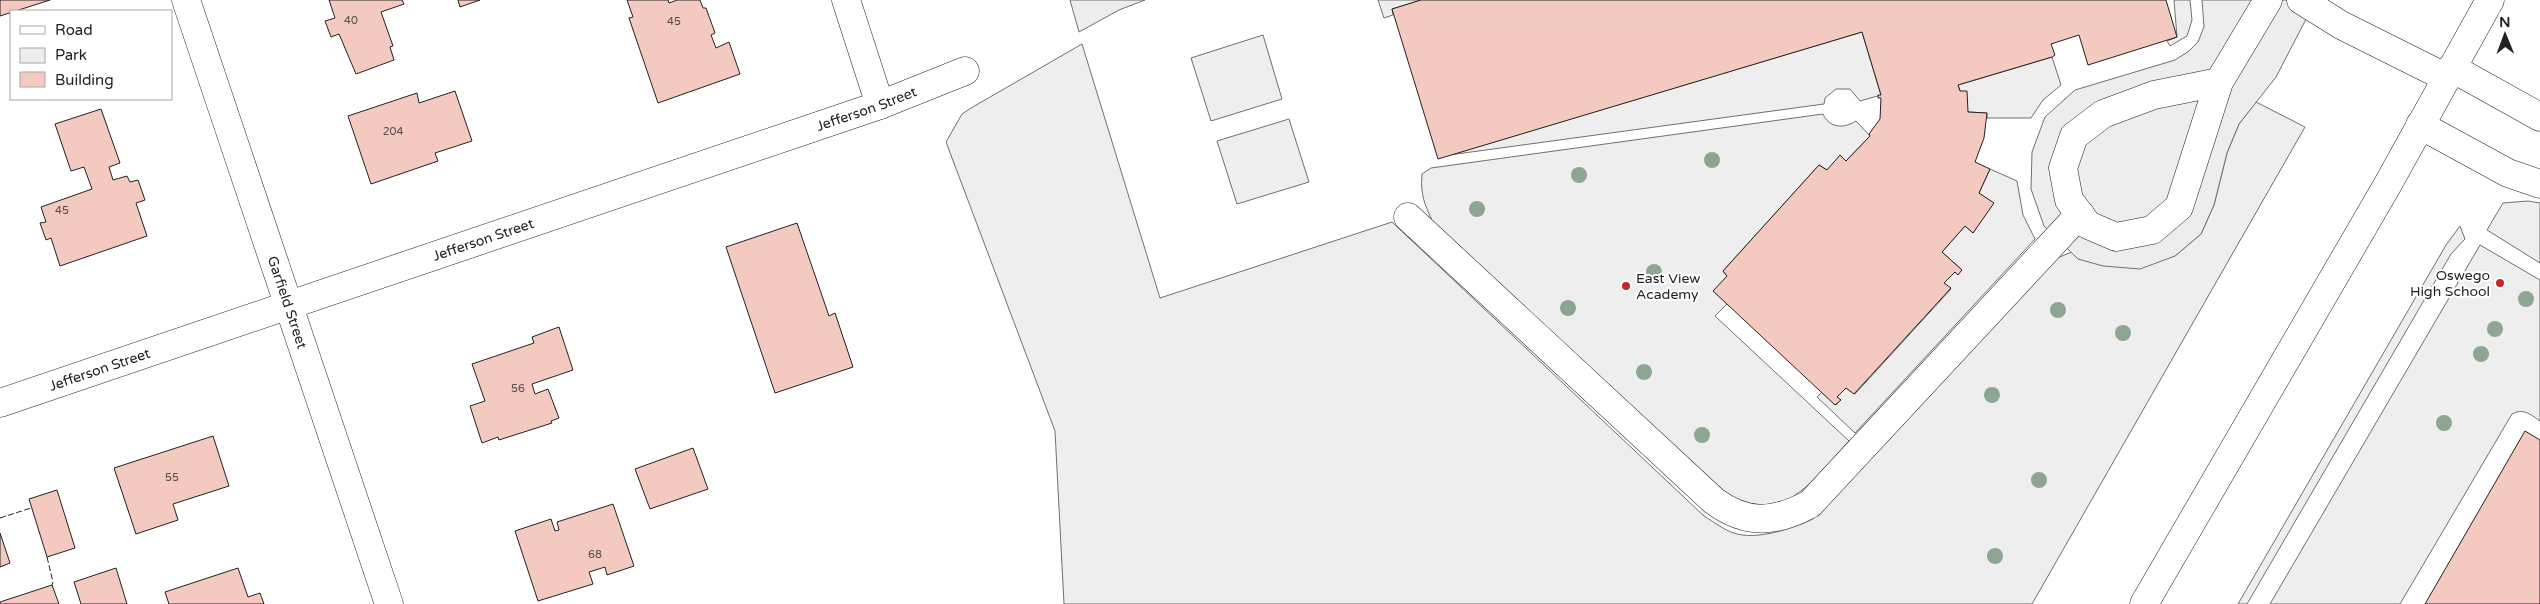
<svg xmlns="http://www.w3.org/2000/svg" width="2540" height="604" font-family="'Varela Round',sans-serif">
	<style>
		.green { fill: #eee; stroke: #6f6f6f }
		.parking { fill: #ededed; stroke: #6f6f6f }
		.building { fill: #f3c9c0; stroke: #222 }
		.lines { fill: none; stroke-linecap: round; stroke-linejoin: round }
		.minor-casing { stroke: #222; stroke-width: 29 }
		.major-casing { stroke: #222; stroke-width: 29 }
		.minor { stroke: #fff; stroke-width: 28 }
		.major { stroke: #fff; stroke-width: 28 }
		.fence { stroke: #222; stroke-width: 1; stroke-dasharray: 6 2.5; stroke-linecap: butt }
		.tree { fill: #8da692 }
		.poi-dot { fill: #c62828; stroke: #fff; stroke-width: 2 }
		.labels { text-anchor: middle; stroke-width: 4; stroke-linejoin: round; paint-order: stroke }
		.number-label { font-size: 11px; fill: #564c4a }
		.street-label { font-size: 14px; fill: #222; stroke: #fff }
		.poi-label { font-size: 14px; fill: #222; stroke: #fff; text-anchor: end }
	</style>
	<rect width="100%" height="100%" fill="#fff"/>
	<path class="green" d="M1378 0H1421L1392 9 1393 15 1384 18Z
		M2174 0H2190L2192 20 2187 36 2170 46 2167 41 2177 37Z
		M1862 32 1881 95 1860 101 1850 89H1836L1825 98 1824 104 1449 155Z
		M1263 35 1282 99 1211 121 1191 58Z
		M1082 44 1160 298 1392 222 1704 516C1714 522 1724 530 1734 533 1755 541 1795 528 1813 519L2057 258 2072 252 2078 259 2175 256 2201 234 2214 205 2227 153 2239 124 2256 102 2305 127 2032 604H1064L1055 431 946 142 962 114 971 108Z
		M2052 57 2061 85 2043 100 2031 118H1987V113L1968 112 1958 85Z
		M1823 114C1829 128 1844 129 1856 121L1870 136 1846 161 1827 170 1819 165 1723 271 1727 276V304L1715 316 1849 441C1827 465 1798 506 1762 507 1745 507 1729 495 1716 487L1433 223C1425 204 1420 196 1422 174L1431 168Z
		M1289 119 1309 182 1237 204 1217 141Z
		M1990 169 2017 181 2023 215 2035 239 1855 433 1817 397 1822 392 1836 405 1840 400 1837 397 1846 388 1855 394 1951 289 1944 283 1955 272 1958 274 1962 270 1942 252 1965 226 1973 233 1993 203 1979 193Z
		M2528 201 2540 203V263L2487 230 2503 203Z
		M2460 226 2465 239 2451 254 2247 604H2238L2446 245Z
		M2480 245 2540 280V421C2530 414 2523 408 2512 414L2400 604H2270Z"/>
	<path class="parking" d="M1070 0H1145L1119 10 1079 32Z
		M2202 0H2316L2276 77 2239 124 2227 153 2214 205 2201 234 2175 256 2140 269 2103 266 2078 259 2044 226 2031 189 2032 152 2045 117 2075 90 2175 60 2189 51 2198 42 2204 27Z"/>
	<path class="building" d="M0 0H50L0 16Z
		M329 0H402L404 4 381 12 393 46 390 47 394 60 356 74 339 34 331 37 325 21 335 18Z
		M458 0H480L460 7Z
		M627 0H668L669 3 677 0H700L703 8H706L715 33 711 35 716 48 729 42 740 74 658 103 629 18 633 17Z
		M1421 0H2166L2177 37 2088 65 2079 35 2051 44 2055 55 2052 57 1958 85 1960 91H1967L1968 112 1987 113 1984 138 1975 162 1990 169 1979 193 1994 203 1973 233 1965 226 1942 252 1962 270 1958 275 1955 272 1944 283 1951 288 1854 394 1846 388 1837 397 1841 400 1835 405 1713 291 1727 276 1723 271 1819 165 1827 170 1840 155 1846 161 1870 136 1869 134 1880 119 1881 98H1878V95H1881L1862 32 1438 159 1392 9Z
		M455 91 472 141 435 153 438 161 371 184 348 116 417 93 419 103Z
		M101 109 120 163 109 167 113 180 127 176 130 182 138 180 145 200 136 203 147 236 60 266 51 238 46 240 40 223 46 222 41 207 92 189 84 167 71 171 55 124Z
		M797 223 829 316 835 313 853 367 775 393 726 247Z
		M559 327 573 370 532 384 535 394 548 389 559 418 551 421 552 423 499 440 498 437 482 443 470 406 485 401 472 364 534 343 532 337Z
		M2525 431 2540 440V604H2425Z
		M213 436 229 486 173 504 178 520 136 534 114 468Z
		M693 448 708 489 650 509 635 469Z
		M57 490 75 548 47 557 29 499Z
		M613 504 634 566 607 575 605 567 589 572 593 584 538 601 515 531 551 519 555 531 559 530 557 522Z
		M0 533 10 563 0 567Z
		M116 568 127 604H81L74 582Z
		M238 568 248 597 260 593 264 604H169L165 592Z
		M52 585 59 604H0V602Z"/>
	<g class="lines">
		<g class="minor-casing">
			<g id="minor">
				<path id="s1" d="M186 0 389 604"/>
				<path d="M846 0 880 105"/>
				<path d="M2301 0 2341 25 2447 78"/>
				<path d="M2452 68 2540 117"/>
				<path d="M2219 82 2154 95 2103 114 2074 136 2063 168 2069 200 2088 225 2116 237 2152 230 2179 207 2219 82 2268 0"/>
				<path d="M2420 125 2508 173 2540 184"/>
				<path d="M1408 217 1714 501C1747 525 1774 523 1810 504L2080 214"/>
				<path id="s2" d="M0 403 880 105 965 71"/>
			</g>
		</g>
		<g class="major-casing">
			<path id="major" d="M2144 604 2388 184 2490 0"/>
		</g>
		<use href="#minor" class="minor"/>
		<use href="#major" class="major"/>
		<path class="fence" d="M0 518 31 508
			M47 557 53 582 52 585"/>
	</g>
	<g class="tree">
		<circle cx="1712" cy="160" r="8"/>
		<circle cx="1579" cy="175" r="8"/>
		<circle cx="1477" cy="209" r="8"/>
		<circle cx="1654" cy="272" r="8"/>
		<circle cx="2526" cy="299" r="8"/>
		<circle cx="1568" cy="308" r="8"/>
		<circle cx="2058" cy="310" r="8"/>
		<circle cx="2495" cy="329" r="8"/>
		<circle cx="2123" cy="333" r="8"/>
		<circle cx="2481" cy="354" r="8"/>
		<circle cx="1644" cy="372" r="8"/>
		<circle cx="1992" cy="395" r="8"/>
		<circle cx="2444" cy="423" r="8"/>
		<circle cx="1702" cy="435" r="8"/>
		<circle cx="2039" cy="480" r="8"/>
		<circle cx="1995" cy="556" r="8"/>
	</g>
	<g class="poi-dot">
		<circle cx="2500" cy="283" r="5"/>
		<circle cx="1626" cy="286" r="5"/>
	</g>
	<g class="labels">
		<g class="number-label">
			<text x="351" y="24">40</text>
			<text x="674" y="25">45</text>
			<text x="393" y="135">204</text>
			<text x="62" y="214">45</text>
			<text x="518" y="392">56</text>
			<text x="172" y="481">55</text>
			<text x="595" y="558">68</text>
		</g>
		<g class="street-label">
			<text dy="5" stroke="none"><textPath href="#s2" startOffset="915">Jefferson Street</textPath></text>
			<text dy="5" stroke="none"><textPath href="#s2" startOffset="510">Jefferson Street</textPath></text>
			<text dy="5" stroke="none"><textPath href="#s1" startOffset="319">Garfield Street</textPath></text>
			<text dy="5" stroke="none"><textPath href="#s2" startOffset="105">Jefferson Street</textPath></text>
		</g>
		<g class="poi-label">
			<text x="2490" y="280">Oswego<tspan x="2490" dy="16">High School</tspan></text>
			<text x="1636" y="283" text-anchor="start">East View<tspan x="1636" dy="16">Academy</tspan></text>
		</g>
	</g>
	<rect x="10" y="10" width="162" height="90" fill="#ffffff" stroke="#a7a7a7"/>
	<rect x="20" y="26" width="25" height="8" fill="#ffffff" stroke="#a7a7a7"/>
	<text x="55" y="35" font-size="15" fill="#222222">Road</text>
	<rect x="20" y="48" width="25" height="15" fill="#eeeeee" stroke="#a7a7a7"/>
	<text x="55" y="60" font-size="15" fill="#222222">Park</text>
	<rect x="20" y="72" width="25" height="15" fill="#f3c9c0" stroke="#a7a7a7"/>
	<text x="55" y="85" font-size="15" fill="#222222">Building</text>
	<g transform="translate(2505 35) rotate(359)" stroke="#ffffff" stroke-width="4" paint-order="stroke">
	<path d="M0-4L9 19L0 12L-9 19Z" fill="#222222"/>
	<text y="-8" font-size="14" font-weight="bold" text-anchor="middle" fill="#222222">N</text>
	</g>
</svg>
